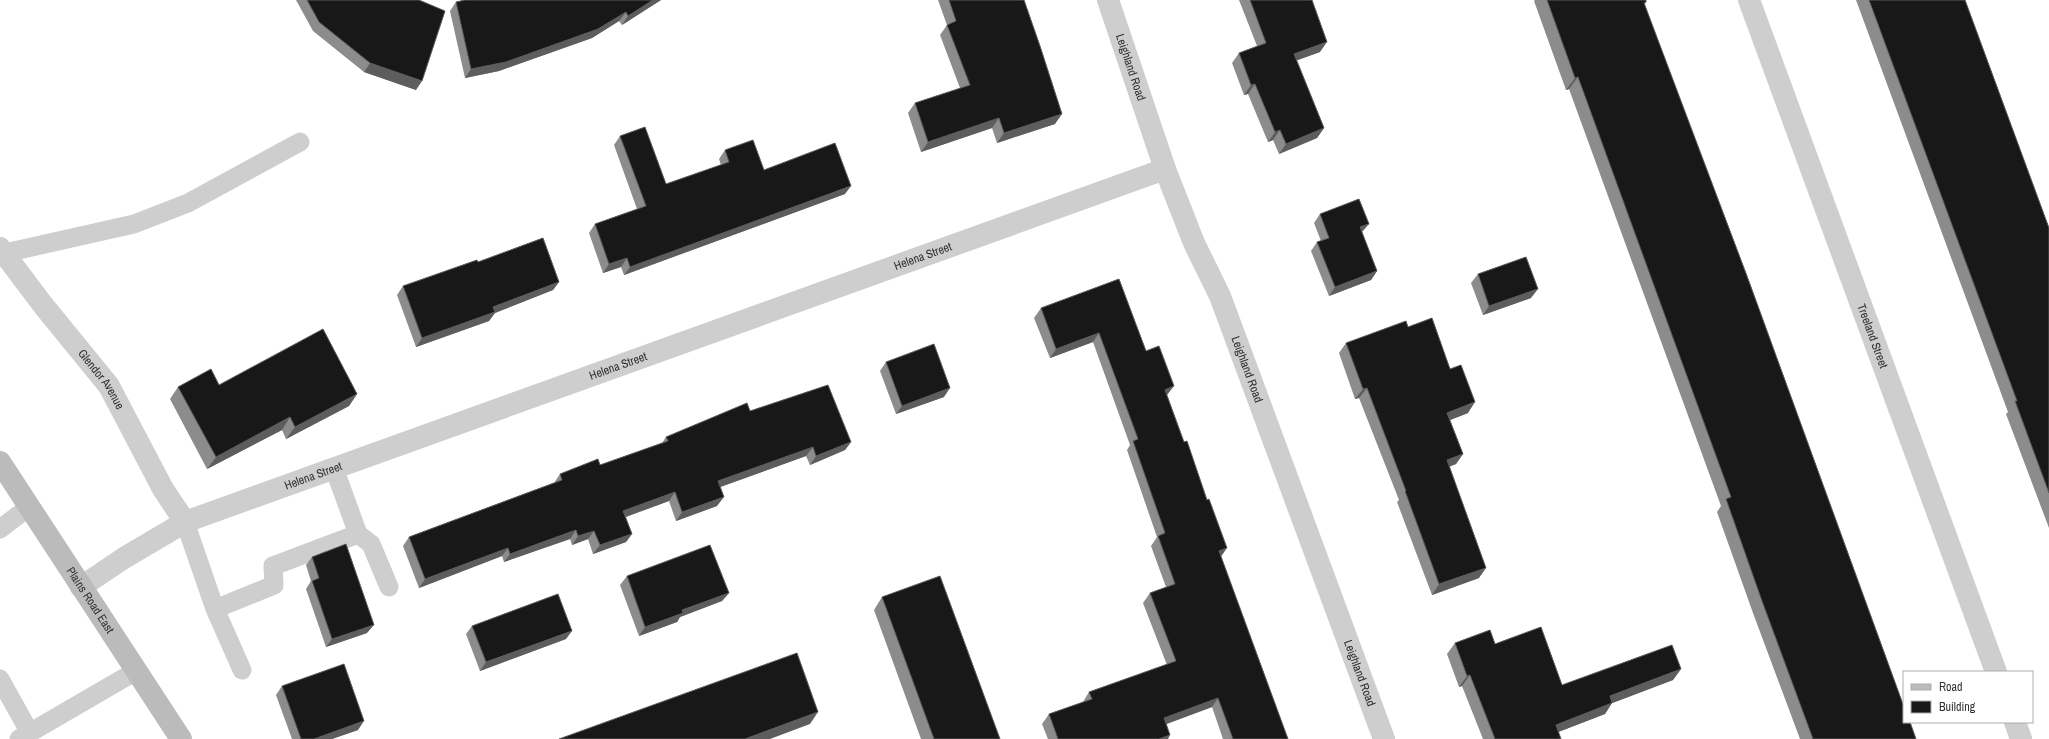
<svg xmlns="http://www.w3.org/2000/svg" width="2049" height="739" font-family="'Archivo Narrow',sans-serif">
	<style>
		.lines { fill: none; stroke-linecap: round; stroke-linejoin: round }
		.service { stroke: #cecece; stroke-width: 19 }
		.minor { stroke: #cecece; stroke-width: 22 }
		.secondary { stroke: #bbb; stroke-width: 22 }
		.wall { fill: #8c8c8c }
		.shaded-wall { fill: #5d5d5d }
		.building { fill: #181818; stroke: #5d5d5d }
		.labels { text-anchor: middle; stroke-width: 4; stroke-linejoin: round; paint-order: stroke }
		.street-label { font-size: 12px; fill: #313131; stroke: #fff }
	</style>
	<rect width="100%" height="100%" fill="#fff"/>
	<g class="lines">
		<path class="service" d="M5 253 134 224 188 203 300 142
			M185 522 215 609 274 585 273 566 358 534 334 468
			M0 529 29 507
			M358 534 371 544 389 587
			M215 609 242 670
			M0 679 30 733
			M19 739 136 671"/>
		<g class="minor">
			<path id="s1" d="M1108 0 1165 169 1194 243 1220 296 1384 739"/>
			<path id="s2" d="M1749 0 1996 672"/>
			<path id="s3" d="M0 248 43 305 109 386 163 489 185 522"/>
			<path id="s4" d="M81 587 124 558 185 522 1165 169"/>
			<path d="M2015 722 2021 739"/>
		</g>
		<path class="secondary" id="s5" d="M0 462 181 739"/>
	</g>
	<path class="wall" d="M296 0H419L416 90 364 72 313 31Z
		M465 0H661L622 25 619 21 592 38 499 71 465 78 450 11 456 2Z
		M938 0H1024L1055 124 997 143 992 128 921 152 908 113 915 103 960 88 940 35 947 25Z
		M1239 0H1312L1320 52 1297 60 1324 128 1317 138 1279 154 1273 140 1268 142 1248 94 1244 95 1232 63 1239 53 1257 46Z
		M1535 0H1646L1645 5 1916 739H1800L1753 613 1717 512 1721 506 1569 89 1566 90 1534 1Z
		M1856 0H1965L2049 228V528L2006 414 2008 412Z
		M620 136 666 184 721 165 719 159 725 150 764 170 845 194 624 275 621 267 603 273 589 233 595 224 637 209 614 145Z
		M1320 214 1362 233 1377 271 1371 280 1329 296 1311 251 1317 242 1321 241 1314 223Z
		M478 262 559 282 553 290 495 313 489 321 416 347 397 295 403 286Z
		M1478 274 1531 298 1483 315 1471 283Z
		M1041 308 1146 351 1167 395V396L1221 557 1288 739H1223L1212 707 1167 724 1168 739H1048L1042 724 1049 714 1083 702 1089 692 1167 665 1143 603 1150 593 1166 587 1151 546 1157 537 1127 450 1130 445 1093 342 1050 358 1034 318Z
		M1408 327 1450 369 1468 413 1450 420 1463 454 1456 464 1449 467 1479 578 1432 595 1397 502 1399 500 1359 398 1355 399 1339 353 1346 343Z
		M886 362 944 397 896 414 880 371Z
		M219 385 357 394 349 406 286 439 282 430 207 469 170 399 178 387Z
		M750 411 851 442 845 450 810 465 806 456 720 487 717 506 676 521 669 501 626 517 632 534 626 542 593 554 588 539 572 545 570 539 504 562 502 556 419 588 403 546 409 537 554 483 560 474 600 465 662 443 666 437Z
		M312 557 367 633 326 647 306 589 311 581 306 565Z
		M627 576 729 593 722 601 680 617 677 622 639 636 620 585Z
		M882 597 1000 739H921L874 610Z
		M472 626 566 639 480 671 466 634Z
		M1455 643 1495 644 1562 685 1681 669 1673 680 1612 703 1605 714 1558 732 1561 739H1483L1462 686 1459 687 1447 654Z
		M282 686 358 730 332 739H292L276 695Z"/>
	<path class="shaded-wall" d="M653 0H661L622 25 628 16Z
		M626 12 619 21 592 38 499 71 465 78 471 69Z
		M1327 42 1320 52 1287 64 1294 54Z
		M370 63 422 81 416 90 364 72Z
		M1578 77 1569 89 1566 90 1575 78Z
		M1255 84 1248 94 1244 95 1251 85Z
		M1062 114 1055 124 997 143 1004 133Z
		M999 118 992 128 921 152 928 142Z
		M1324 128 1317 138 1279 154 1286 144Z
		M1280 130 1273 140 1268 142 1275 132Z
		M851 186 845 194 624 275 630 267Z
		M1369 224 1362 232 1354 236 1360 227Z
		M627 258 621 267 603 273 609 264Z
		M1377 271 1371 280 1329 296 1335 287Z
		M559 282 553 290 495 313 489 321 416 347 422 338 493 307Z
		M1538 289 1531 298 1483 315 1489 306Z
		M1099 333 1093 342 1050 358 1056 349Z
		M1174 386 1167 395 1158 399 1165 390Z
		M950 388 944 397 896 414 902 406Z
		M1367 388 1359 398 1355 399 1363 389Z
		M357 394 349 406 286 439 295 427Z
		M1475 402 1468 413 1440 424 1447 413Z
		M290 417 282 430 207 469 216 457Z
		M851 442 845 450 810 465 816 456Z
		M813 447 806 456 712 490 718 481Z
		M1463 454 1456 464 1440 470 1447 460Z
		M675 492 669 501 617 520 623 511Z
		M724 497 717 506 676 521 682 512Z
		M576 530 570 539 504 562 510 554Z
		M594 531 588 539 572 545 578 536Z
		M632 534 626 542 593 554 600 545Z
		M508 548 502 556 419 588 425 579Z
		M1227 548 1220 558 1219 551Z
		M1486 568 1479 578 1432 595 1439 584Z
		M729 593 722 601 680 617 677 622 639 636 645 627 682 610Z
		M374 625 367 633 326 647 332 639Z
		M572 631 566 639 480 671 486 662Z
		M1681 669 1673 680 1602 707 1610 696Z
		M1470 675 1462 686 1459 687 1467 676Z
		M1218 698 1212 707 1158 727 1164 718Z
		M1612 703 1605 714 1548 736 1556 725Z
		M818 712 810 724 770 739H745Z
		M364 721 358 730 332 739H314Z
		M1170 735 1168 739H1159Z"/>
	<path class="building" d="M307 0H419L445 11 422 81 370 63 319 22Z
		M465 0H653L628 16 626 12 598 29 506 62 471 69 456 2Z
		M949 0H1024L1040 46 1062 114 1004 133 999 118 928 142 915 103 970 85 947 25 956 21Z
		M1250 0H1312L1327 42 1294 54 1324 128 1286 144 1280 130 1275 132 1255 84 1251 85 1239 53 1266 43Z
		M1547 0H1646V2L1644 3 1747 276 1904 707V722H1910L1916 739H1813L1762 601 1726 499 1731 497 1578 77 1575 78Z
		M1869 0H1965L2049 228V493L2015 401H2017Z
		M645 127 666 184 729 162 725 150 753 140 764 170 835 143 851 186 630 267 627 258 609 264 595 224 646 206 620 136Z
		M1359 199 1369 224 1360 227 1377 271 1335 287 1317 242 1329 238 1320 214Z
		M543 238 559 282 493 307 495 312 422 338 403 286 477 260 478 262Z
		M1526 257 1538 289 1489 306 1478 274Z
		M1119 279 1146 351 1159 346 1174 386 1165 390 1184 442 1187 441 1207 500 1209 499 1227 548 1219 551 1288 739H1233L1218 698 1164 718 1170 735 1159 739H1058L1049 714 1092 699 1089 692 1176 661 1150 593 1175 584 1158 536 1165 533 1133 441 1138 439 1099 333 1056 349 1041 308Z
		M1432 318 1450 369 1461 365 1475 402 1447 413 1463 454 1447 460 1486 568 1439 584 1405 491H1406L1367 388 1363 389 1346 343 1406 321 1408 327Z
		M323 329 357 394 295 427 290 417 216 457 178 387 211 369 219 385Z
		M934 344 950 388 902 406 886 362Z
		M828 385 851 442 816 456 813 447 718 481 724 497 682 512 675 492 623 511 632 534 600 545 594 531 578 536 576 530 510 554 508 548 425 579 409 537 562 480 560 474 598 459 600 465 668 441 666 437 747 403 750 411Z
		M346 544 374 625 332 639 312 581 319 578 312 557Z
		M710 545 729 593 682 610 683 613 645 627 627 576Z
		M940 576 1000 739H934L882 597Z
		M558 594 572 631 486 662 472 626Z
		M1541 627 1562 685 1672 645 1681 669 1610 696 1612 703 1556 725 1561 739H1495L1470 675 1467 676 1455 643 1490 630 1495 644Z
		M797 653 818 712 745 739H559Z
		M344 664 364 721 314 739H301L282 686Z"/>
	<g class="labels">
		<g class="street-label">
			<text dy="4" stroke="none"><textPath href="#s1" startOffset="71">Leighland Road</textPath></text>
			<text dy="4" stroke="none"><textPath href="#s4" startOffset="907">Helena Street</textPath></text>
			<text dy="4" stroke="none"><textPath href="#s2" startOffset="358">Treeland Street</textPath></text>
			<text dy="4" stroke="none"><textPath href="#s4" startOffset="583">Helena Street</textPath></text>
			<text dy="4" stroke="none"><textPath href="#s1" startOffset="395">Leighland Road</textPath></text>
			<text dy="4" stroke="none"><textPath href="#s3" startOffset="166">Glendor Avenue</textPath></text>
			<text dy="4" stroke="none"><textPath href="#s4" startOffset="259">Helena Street</textPath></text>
			<text dy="4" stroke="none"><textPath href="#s5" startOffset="165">Plains Road East</textPath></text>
			<text dy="4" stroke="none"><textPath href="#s1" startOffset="719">Leighland Road</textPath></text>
		</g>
	</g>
	<rect x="1903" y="671" width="130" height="52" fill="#ffffff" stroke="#adadad"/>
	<rect x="1911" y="684" width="20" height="6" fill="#bbbbbb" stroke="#adadad"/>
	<text x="1939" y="691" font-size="12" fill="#313131">Road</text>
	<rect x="1911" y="701" width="20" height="12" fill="#181818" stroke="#adadad"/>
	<text x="1939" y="711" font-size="12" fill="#313131">Building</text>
</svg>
